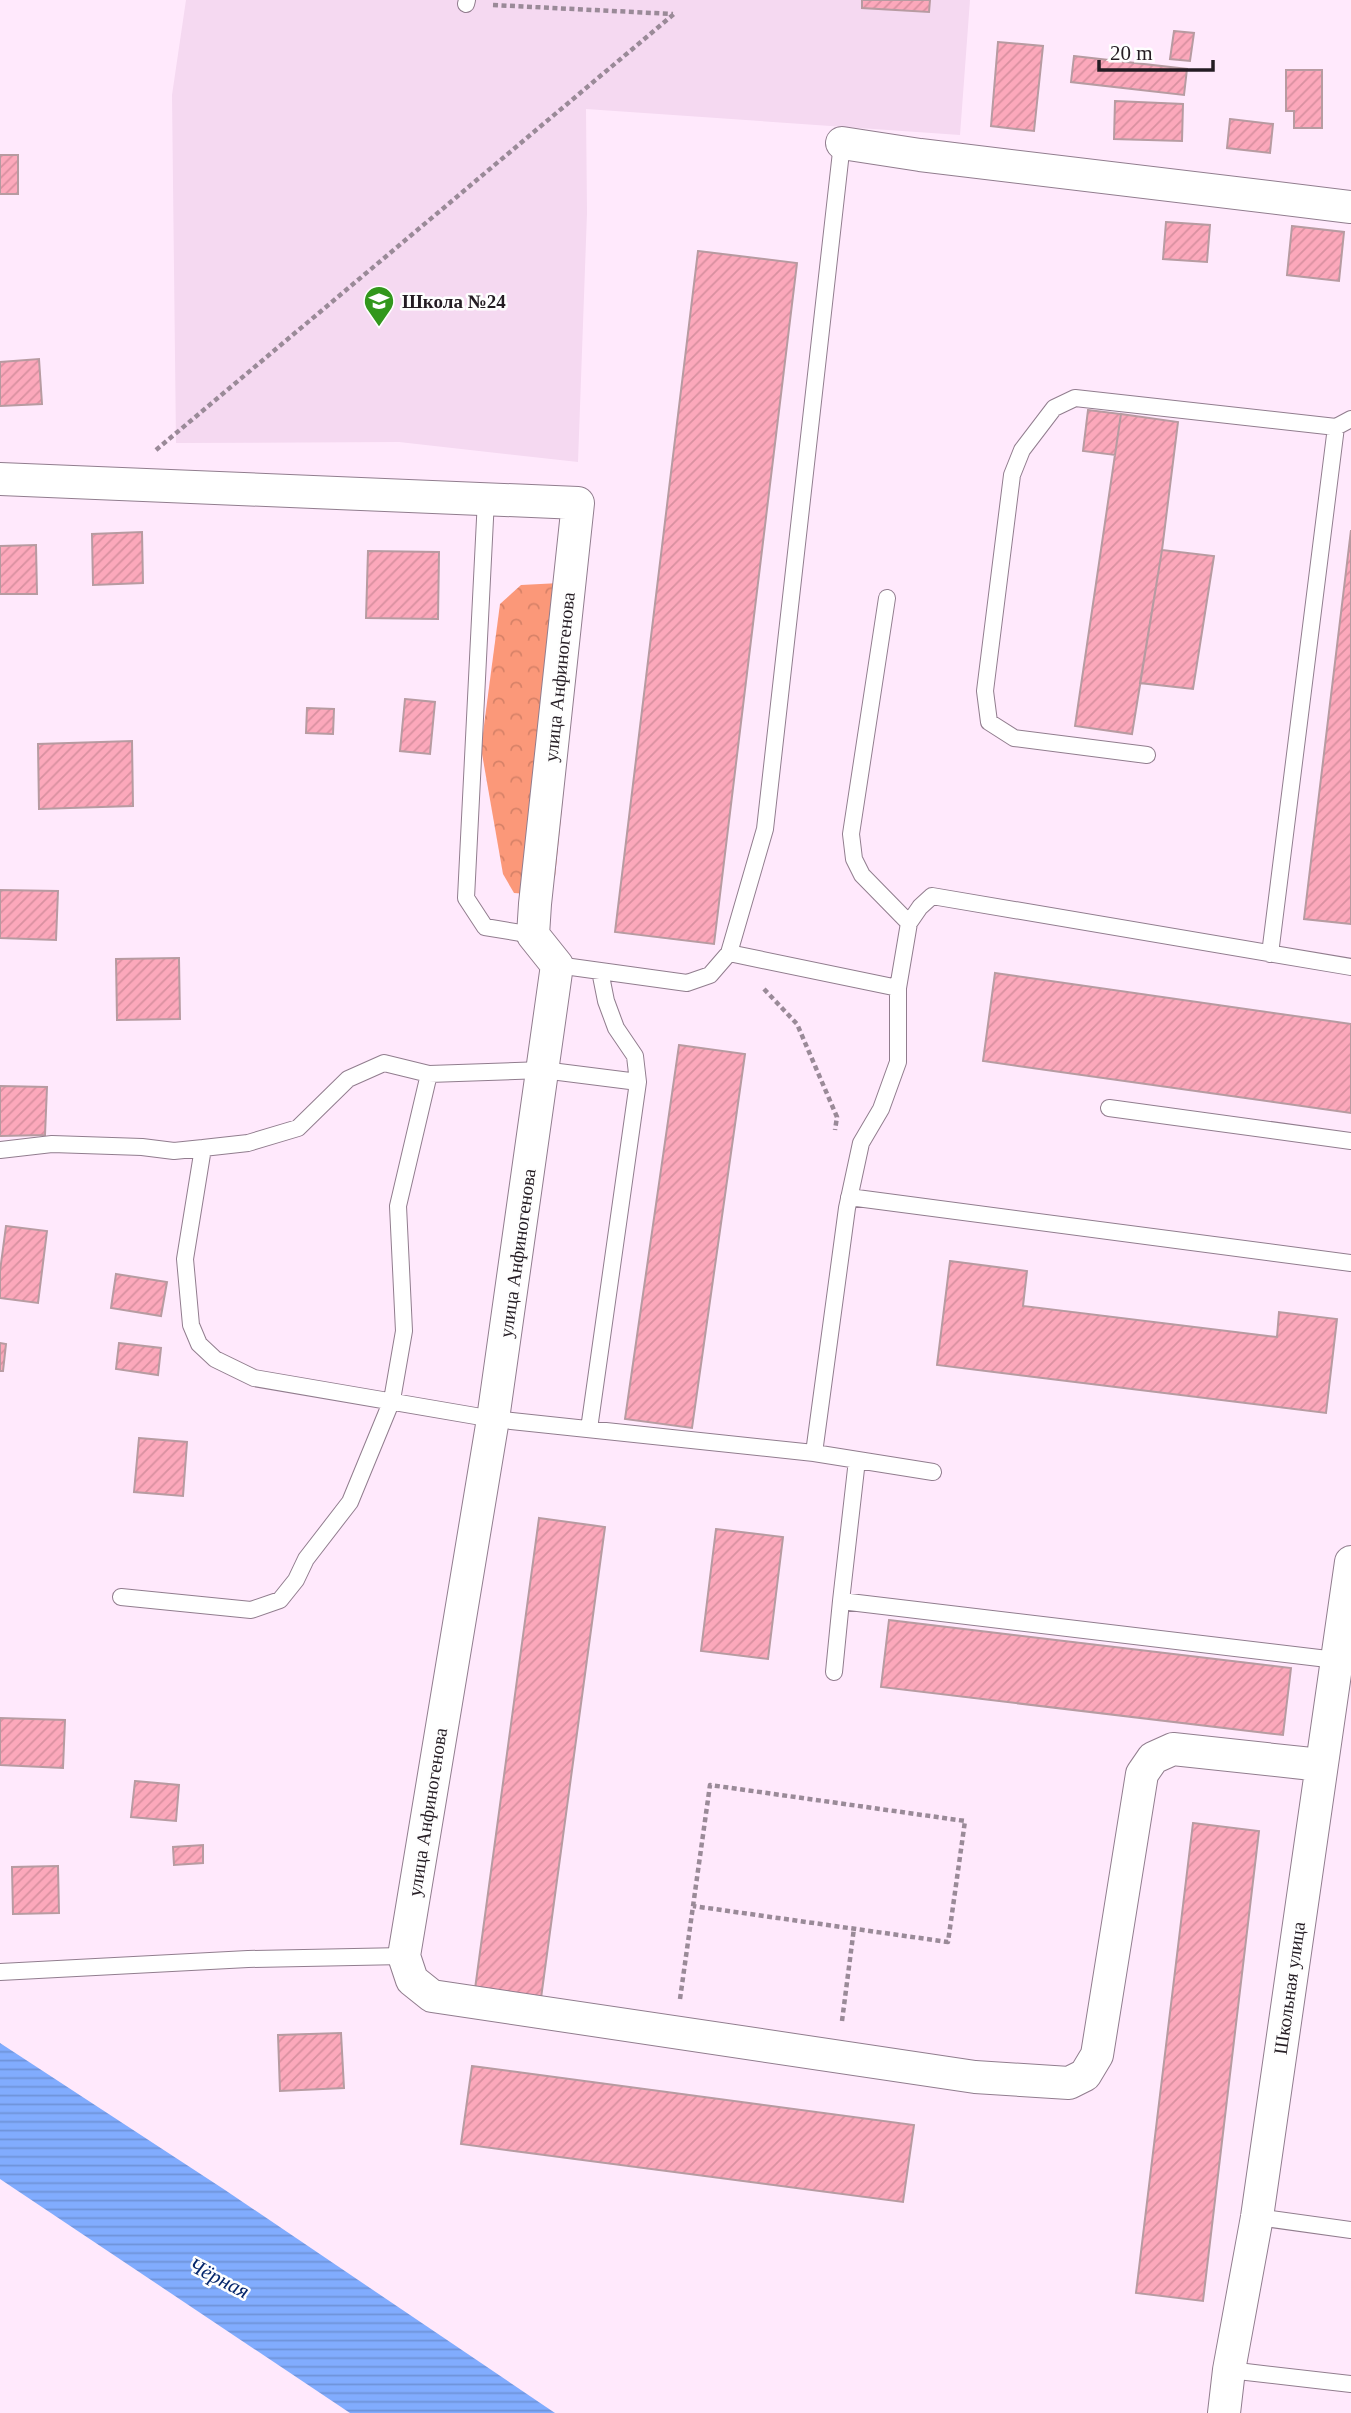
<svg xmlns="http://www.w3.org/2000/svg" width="1351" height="2413" font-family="Georgia,serif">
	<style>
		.built { fill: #f5d9f1 }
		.forest { fill: url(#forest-crowns) }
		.water { fill: url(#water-rules) }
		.building { fill: url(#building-hatch); stroke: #b79ba1; stroke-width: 2 }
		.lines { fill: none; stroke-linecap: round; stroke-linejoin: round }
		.lane-casing { stroke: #917d8e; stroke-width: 18 }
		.street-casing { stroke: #917d8e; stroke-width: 34 }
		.path { stroke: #9a8a98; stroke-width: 4.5; stroke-dasharray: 5 3.5; stroke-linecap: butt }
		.lane { stroke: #fff; stroke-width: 16 }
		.street { stroke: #fff; stroke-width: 32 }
		.labels { text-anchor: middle; stroke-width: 5; stroke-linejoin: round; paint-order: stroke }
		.poi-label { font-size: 19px; font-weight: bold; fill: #241c23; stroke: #fefefe; text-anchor: start }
		.street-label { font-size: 19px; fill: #241c23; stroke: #fefefe }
		.water-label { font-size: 21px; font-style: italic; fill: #06276c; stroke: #fefefe }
	</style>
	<defs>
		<pattern id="forest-crowns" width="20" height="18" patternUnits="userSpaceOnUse" patternTransform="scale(1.75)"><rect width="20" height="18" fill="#fb9879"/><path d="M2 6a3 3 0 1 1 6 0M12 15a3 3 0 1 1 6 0" fill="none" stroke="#d78268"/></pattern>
		<pattern id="water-rules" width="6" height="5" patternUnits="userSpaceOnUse" patternTransform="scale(1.75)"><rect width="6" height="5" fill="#81acfe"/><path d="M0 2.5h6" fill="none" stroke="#6f93d9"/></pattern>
		<pattern id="building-hatch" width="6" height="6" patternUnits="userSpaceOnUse" patternTransform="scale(1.75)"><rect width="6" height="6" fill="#fca8bb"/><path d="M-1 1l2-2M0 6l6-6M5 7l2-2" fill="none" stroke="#d890a0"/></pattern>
	</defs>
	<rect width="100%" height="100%" fill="#ffe9fc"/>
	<path class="built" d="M186 0H970L960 135 586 109 587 213 578 462 399 442 176 443 172 95Z"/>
	<path class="forest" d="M560 583 582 605 555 877 542 895 514 893 503 874 481 748 500 604 521 585Z"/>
	<path class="water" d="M0 2043 225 2190 555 2413H350L0 2179Z"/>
	<path class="building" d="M862 0H930L929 12 862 8Z
		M1174 31 1194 33 1190 61 1170 59Z
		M998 42 1043 46 1034 131 991 126Z
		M1074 56 1187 69 1184 95 1071 82Z
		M1286 70H1322V128H1294V111H1286Z
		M1115 101 1183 104 1182 141 1114 139Z
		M1230 119 1273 124 1270 153 1227 148Z
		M0 155H18V194H0Z
		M1166 222 1210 225 1207 262 1163 259Z
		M1292 226 1344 232 1339 281 1287 275Z
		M698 251 797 263 714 944 615 932Z
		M39 359 42 404 0 406V362Z
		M1088 410 1121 414 1115 455 1083 451Z
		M1121 414 1178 422 1162 550 1132 734 1075 726Z
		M1351 530V924L1304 919Z
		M142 532 143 583 93 585 92 534Z
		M36 545 37 594H0V546Z
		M1162 550 1214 556 1193 689 1140 683Z
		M368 551 439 552 438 619 366 618Z
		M405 699 435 702 430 754 400 751Z
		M307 708 334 709 333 734 306 733Z
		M132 741 133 806 39 809 38 744Z
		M0 890 58 891 56 940 0 938Z
		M179 958 180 1019 117 1020 116 959Z
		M995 973 1351 1024V1113L983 1061Z
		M679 1045 745 1054 692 1428 625 1419Z
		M0 1086 47 1087 45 1135 0 1136Z
		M6 1226 47 1231 38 1303 0 1298V1271Z
		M950 1261 1027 1271 1023 1306 1277 1337 1279 1312 1337 1319 1326 1413 937 1365Z
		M116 1274 167 1282 161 1316 111 1308Z
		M0 1343 6 1344 3 1371H0Z
		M119 1343 161 1348 158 1375 116 1369Z
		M139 1438 187 1442 183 1496 134 1492Z
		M539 1518 605 1527 541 1998 475 1989Z
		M716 1529 783 1537 768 1659 701 1651Z
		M889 1620 1291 1668 1283 1735 881 1687Z
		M0 1718 65 1720 63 1768 0 1765Z
		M135 1781 179 1785 176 1821 131 1817Z
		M1193 1823 1259 1831 1203 2301 1136 2293Z
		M203 1845V1863L174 1865 173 1847Z
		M58 1866 59 1913 13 1914 12 1867Z
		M341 2033 344 2088 280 2091 278 2035Z
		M472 2066 914 2125 903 2202 461 2144Z"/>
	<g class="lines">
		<g class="lane-casing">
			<path id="lane" d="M466 4 467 0
				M842 143 765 829 729 953 898 988 909 923 920 907 932 896 1351 967
				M486 499 466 898 485 927 533 935
				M887 598 851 834 854 859 862 875 909 923
				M1147 755 1014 738 989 722 985 691 1012 475 1022 450 1054 408 1075 398 1336 427
				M1270 954 1336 427 1351 419
				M557 965 687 983 710 975 729 953
				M1109 1108 1351 1141
				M203 1148 248 1143 298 1128 348 1079 384 1063 429 1074 543 1070 638 1082
				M0 1150 52 1144 142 1147 174 1151 203 1148 185 1259 191 1325 199 1344 215 1359 254 1378 493 1419 814 1453 847 1208 861 1143 881 1109 898 1062V988
				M849 1197 1351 1263
				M589 1429 638 1082 635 1056 616 1028 606 1001 600 971
				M814 1453 933 1472
				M857 1460 841 1601 1336 1660
				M121 1597 251 1610 280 1600 296 1580 306 1559 350 1502 392 1400 404 1331 398 1206 429 1074
				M834 1672 841 1601
				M0 1972 248 1959 404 1956
				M1257 2217 1351 2230
				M1229 2370 1351 2384"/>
		</g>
		<g class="street-casing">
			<path id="street" d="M842 143 920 155 1351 207
				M0 479 578 503 535 904 533 935 557 965 493 1419 404 1956 412 1980 432 1996 975 2077 1069 2083 1085 2075 1097 2055 1142 1774 1153 1758 1173 1749 1321 1765
				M1224 2413 1229 2370 1257 2217 1351 1562"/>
		</g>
		<path class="path" d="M493 5 673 14
			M156 450 674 14
			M764 989 797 1024 837 1117 835 1130
			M680 1999 710 1785 965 1821 948 1942 693 1906
			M842 2021 854 1928"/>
		<use href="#lane" class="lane"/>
		<use href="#street" class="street"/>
	</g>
	<defs>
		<g id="school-pin" transform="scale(1.575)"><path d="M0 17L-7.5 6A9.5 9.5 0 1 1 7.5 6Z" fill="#32971c" stroke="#fefefe"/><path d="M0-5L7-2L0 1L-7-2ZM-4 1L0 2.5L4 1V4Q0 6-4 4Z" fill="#fff"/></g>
	</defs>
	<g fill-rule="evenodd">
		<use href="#school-pin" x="379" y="301"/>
	</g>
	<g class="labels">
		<g class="poi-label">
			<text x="402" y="308">Школа №24</text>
		</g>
		<g class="street-label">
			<text transform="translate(559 677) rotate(-84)" y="7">улица Анфиногенова</text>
			<text transform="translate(517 1253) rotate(-82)" y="7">улица Анфиногенова</text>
			<text transform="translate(427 1812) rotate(-81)" y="7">улица Анфиногенова</text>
			<text transform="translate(1289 1988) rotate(-82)" y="7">Школьная улица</text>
		</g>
		<g class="water-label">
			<text transform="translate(219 2278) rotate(27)" y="7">Чёрная</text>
		</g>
	</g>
	<path d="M1099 60v10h114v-10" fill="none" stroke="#241c23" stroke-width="3.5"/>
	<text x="1110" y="60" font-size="21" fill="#241c23" stroke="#fefefe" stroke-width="5" paint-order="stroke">20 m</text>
</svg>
